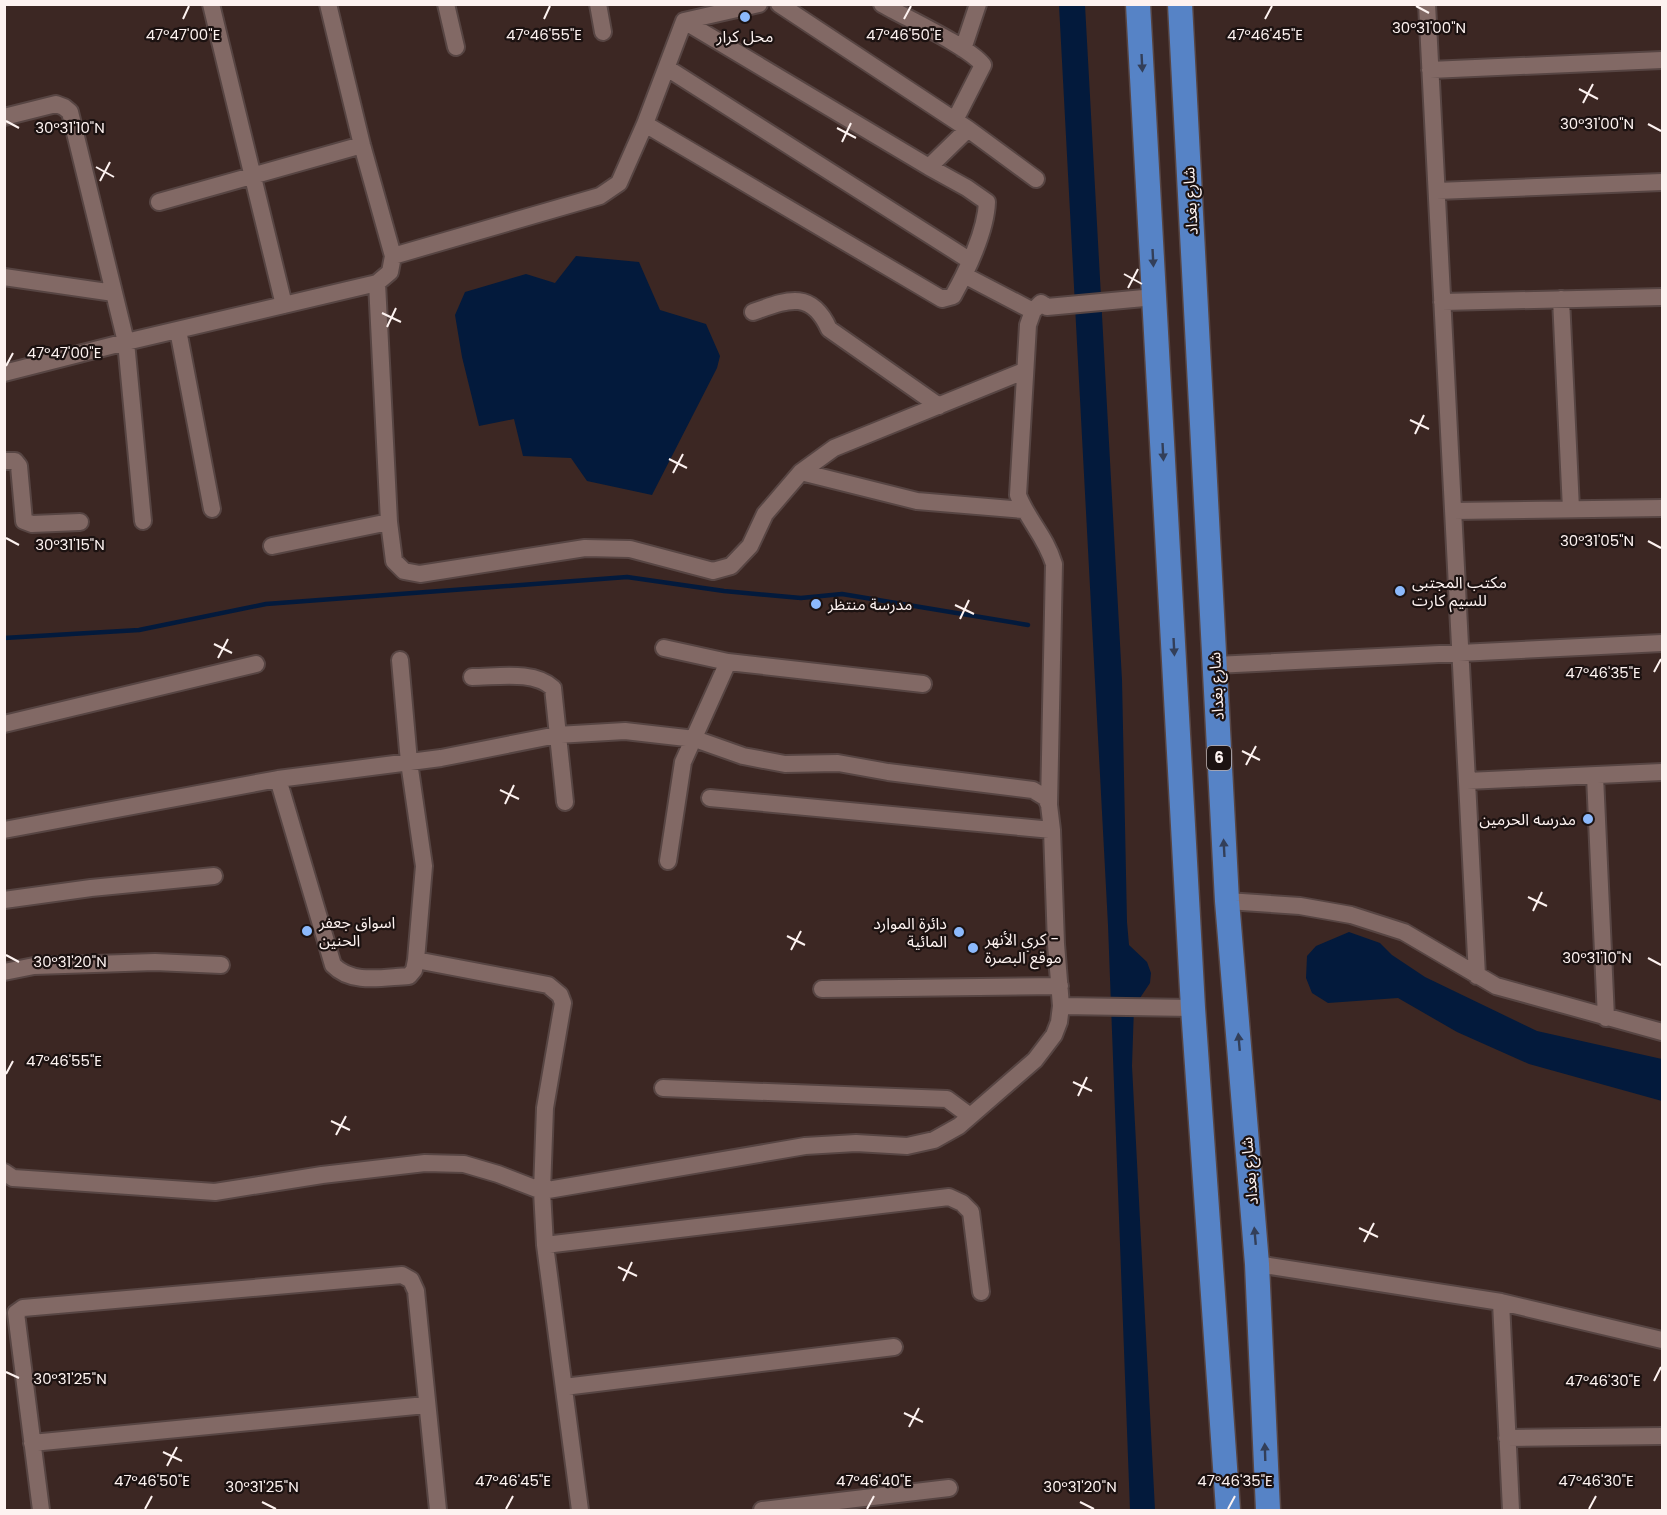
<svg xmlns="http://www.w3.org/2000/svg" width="1667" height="1515" font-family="Poppins,'Noto Sans Arabic',sans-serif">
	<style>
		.water { fill: #031a3c }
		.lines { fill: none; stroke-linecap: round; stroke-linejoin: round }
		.stream { stroke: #031a3c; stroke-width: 4.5 }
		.minor-casing { stroke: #574543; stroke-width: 20 }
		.highway-casing { stroke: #574543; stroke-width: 27 }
		.minor { stroke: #826965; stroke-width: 16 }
		.highway { stroke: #5683c6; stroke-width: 24 }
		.oneway { fill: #333f59 }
		.ticks { fill: none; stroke: #fdf2f0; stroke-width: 2 }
		.poi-dot { fill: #8cb9fc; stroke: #1c1211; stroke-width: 2 }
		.labels { text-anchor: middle; stroke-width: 4.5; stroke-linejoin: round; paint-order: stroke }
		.shield { fill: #1c1211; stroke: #baafad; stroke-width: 1.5 }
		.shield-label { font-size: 15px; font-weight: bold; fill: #fdf2f0 }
		.poi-label { font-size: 16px; fill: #fdf2f0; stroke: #1c1211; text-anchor: start }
		.street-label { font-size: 16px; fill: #fdf2f0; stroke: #1c1211 }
		.ticks-label { font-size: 15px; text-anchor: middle; fill: #fdf2f0; stroke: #1c1211; stroke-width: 4.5; stroke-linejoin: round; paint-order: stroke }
	</style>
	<rect width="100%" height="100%" fill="#3c2723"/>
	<path class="water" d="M1059 5H1085L1122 680 1127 922 1129 945 1147 962 1151 973 1150 983 1134 1007 1132 1066 1155 1510H1130L1108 925Z
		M576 256 639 262 660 310 706 324 720 356 717 368 652 495 587 481 571 458 523 456 514 419 479 426 462 357 455 315 465 292 526 274 555 283Z
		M1349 932 1380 943 1392 955 1425 977 1537 1031 1662 1059V1101L1529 1064 1457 1032 1398 998 1328 1003 1312 993 1306 978 1307 956 1316 946Z"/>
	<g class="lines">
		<path class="stream" d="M4 638 139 630 266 604 627 577 724 591 801 598 842 594 1028 625"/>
		<g class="minor-casing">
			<path id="minor" d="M211 4 284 305
				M446 4 456 47
				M598 4 603 32
				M779 4 968 129 1036 179
				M882 4C906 18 968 46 983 65L955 120
				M1427 4 1477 976
				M684 21 759 4
				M963 49 978 4
				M667 68 969 260
				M1430 70 1662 60
				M4 117 56 104 64 107 70 112 126 342 143 521
				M645 124 942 299 953 296C967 271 986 231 987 202L967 188 929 167 684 21
				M929 167 968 129
				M1437 191 1662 182
				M159 202 362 145
				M393 256 600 196 619 183 645 124 684 21
				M964 275 1033 311
				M4 277 114 293
				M377 283 389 522 394 561 404 571 420 574 585 548 630 549 713 571 731 566 750 546 765 514 801 472 834 448 1024 371
				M1561 299 1571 509
				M1442 302 1662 297
				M753 312C787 300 811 289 829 329L939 406
				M178 330 212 509
				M4 373 126 342 377 283 390 272 393 256 362 145 328 4
				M4 461H15L19 466 24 521 32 524 80 522
				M801 472 917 501 1023 510
				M1453 511 1662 508
				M272 546 389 522
				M664 648 728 662
				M1215 665 1662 643
				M472 677C497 677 534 670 553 688L565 802
				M4 724 256 664
				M1595 776 1606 1018
				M278 779 333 965C352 985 384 977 409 976L414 970 416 960 424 866 409 762 400 660
				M1467 781 1662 772
				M710 798 1052 830
				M1049 805 1054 564C1045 535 1028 521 1018 495L1028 325 1033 311 1041 303 1047 307 1155 297
				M4 830 278 779 441 758 557 735 625 731 695 739 743 756 785 764 838 763 888 772 1033 790 1046 798 1049 805 1052 830 1056 944 1061 1006 1059 1022 1054 1035 1035 1060 959 1126 934 1140 907 1146 856 1143 805 1146 542 1191 498 1174 464 1164 425 1163 322 1175 215 1192 28 1179 13 1178 4 1172
				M668 861 683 762 728 662 923 684
				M4 900 91 888 214 876
				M1227 901 1300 906 1351 915 1404 932 1496 986 1662 1032
				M416 960 548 985 560 995 563 1003 545 1108 542 1191 545 1245 580 1510
				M4 972 34 966 155 962 221 965
				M822 989 1060 986
				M1061 1006 1193 1008
				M663 1088 947 1099 970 1116
				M545 1245 949 1197 962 1203 971 1212 981 1292
				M1257 1264 1501 1302 1662 1340
				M1501 1302 1511 1510
				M564 1387 894 1347
				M1507 1438 1662 1436
				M32 1443 426 1405
				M41 1510 16 1313 23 1308 402 1275 411 1280 416 1291 438 1510
				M762 1510 949 1488"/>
		</g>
		<g class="highway-casing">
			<path id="highway" d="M1138 4 1193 1008 1228 1510
				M1180 4 1227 901 1257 1264 1268 1510"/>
		</g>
		<use href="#minor" class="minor"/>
		<use href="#highway" class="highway"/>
	</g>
	<defs><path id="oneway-solid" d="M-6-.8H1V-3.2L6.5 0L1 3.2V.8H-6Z" transform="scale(1.5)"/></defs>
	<g class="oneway">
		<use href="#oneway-solid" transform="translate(1142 63) rotate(87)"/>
		<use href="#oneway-solid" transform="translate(1153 258) rotate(87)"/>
		<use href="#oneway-solid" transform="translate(1163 452) rotate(87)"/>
		<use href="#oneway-solid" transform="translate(1174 647) rotate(87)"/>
		<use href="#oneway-solid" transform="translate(1224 848) rotate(-93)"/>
		<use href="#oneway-solid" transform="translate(1239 1042) rotate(-95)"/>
		<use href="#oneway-solid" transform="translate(1255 1236) rotate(-95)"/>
		<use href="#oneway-solid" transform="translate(1265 1452) rotate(-92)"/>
	</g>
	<path class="ticks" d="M1416 6 1429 13M183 19 189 6M544 19 550 6M904 19 911 6M1265 19 1272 6M1579 89 1598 99M1583 103 1593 84M6 121 19 128M1648 124 1661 131M837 128 856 138M842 142 851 123M96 167 114 177M100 181 110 162M1124 274 1142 284M1128 288 1138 269M382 313 401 322M387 327 396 308M6 366 13 353M1410 420 1429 429M1415 434 1424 415M669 459 687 468M673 473 683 454M6 538 19 545M1648 541 1661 548M955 605 974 614M960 619 969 600M214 644 232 653M218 658 228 639M1654 672 1661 659M1242 751 1260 760M1246 765 1256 746M500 790 519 799M505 804 514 785M1528 897 1547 906M1533 911 1542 892M787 936 805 945M791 950 801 931M6 955 19 962M1648 958 1661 965M6 1074 13 1061M1073 1082 1092 1091M1078 1096 1087 1077M331 1121 350 1130M336 1135 346 1116M1359 1228 1378 1237M1364 1242 1374 1223M618 1267 637 1276M623 1281 632 1262M6 1372 19 1378M1654 1381 1661 1367M904 1413 923 1422M909 1427 919 1408M163 1452 182 1461M167 1466 177 1447M262 1502 276 1509M1080 1502 1094 1509M145 1509 152 1496M506 1509 513 1496M867 1509 874 1496M1228 1509 1235 1496M1589 1509 1596 1496"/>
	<g class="poi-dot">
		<circle cx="745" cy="17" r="6"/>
		<circle cx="1400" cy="591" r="6"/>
		<circle cx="816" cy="604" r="6"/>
		<circle cx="1588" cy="819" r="6"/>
		<circle cx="307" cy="931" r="6"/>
		<circle cx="959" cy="932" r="6"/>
		<circle cx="973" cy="948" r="6"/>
	</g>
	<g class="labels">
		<rect class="shield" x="1207" y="746" width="24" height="24" rx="4.5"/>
		<g class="shield-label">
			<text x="1219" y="763">6</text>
		</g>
		<g class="poi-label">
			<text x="745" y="42" text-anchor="middle">محل كرار</text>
			<text x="1412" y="588">مكتب المجتبى<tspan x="1412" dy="18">للسيم كارت</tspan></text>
			<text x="828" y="610">مدرسة منتظر</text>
			<text x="1576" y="825" text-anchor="end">مدرسه الحرمين</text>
			<text x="319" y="928">اسواق جعفر<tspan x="319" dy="18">الحنين</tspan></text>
			<text x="947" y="929" text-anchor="end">دائرة الموارد<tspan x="947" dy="18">المائية</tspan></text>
			<text x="985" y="945">كري الأنهر -<tspan x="985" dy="18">موقع البصرة</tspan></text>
		</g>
		<g class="street-label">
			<text transform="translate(1190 201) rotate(-93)" y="6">شارع بغداد</text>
			<text transform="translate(1216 686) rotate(-93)" y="6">شارع بغداد</text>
			<text transform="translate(1249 1171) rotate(-95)" y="6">شارع بغداد</text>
		</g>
	</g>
	<g class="ticks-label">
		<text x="1429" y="33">30°31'00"N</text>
		<text x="183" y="40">47°47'00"E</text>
		<text x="544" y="40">47°46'55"E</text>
		<text x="904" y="40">47°46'50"E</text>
		<text x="1265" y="40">47°46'45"E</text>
		<text x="1597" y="129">30°31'00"N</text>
		<text x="70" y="133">30°31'10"N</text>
		<text x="64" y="358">47°47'00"E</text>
		<text x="1597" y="546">30°31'05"N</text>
		<text x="70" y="550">30°31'15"N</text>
		<text x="1603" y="678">47°46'35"E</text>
		<text x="1597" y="963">30°31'10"N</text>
		<text x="70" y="967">30°31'20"N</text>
		<text x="64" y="1066">47°46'55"E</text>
		<text x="70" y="1384">30°31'25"N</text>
		<text x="1603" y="1386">47°46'30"E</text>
		<text x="152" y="1486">47°46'50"E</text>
		<text x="513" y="1486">47°46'45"E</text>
		<text x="874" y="1486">47°46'40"E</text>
		<text x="1235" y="1486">47°46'35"E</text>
		<text x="1596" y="1486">47°46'30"E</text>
		<text x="262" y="1492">30°31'25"N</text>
		<text x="1080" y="1492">30°31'20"N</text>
	</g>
	<rect width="1667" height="1515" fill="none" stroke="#fdf2f0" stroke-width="12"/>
</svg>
